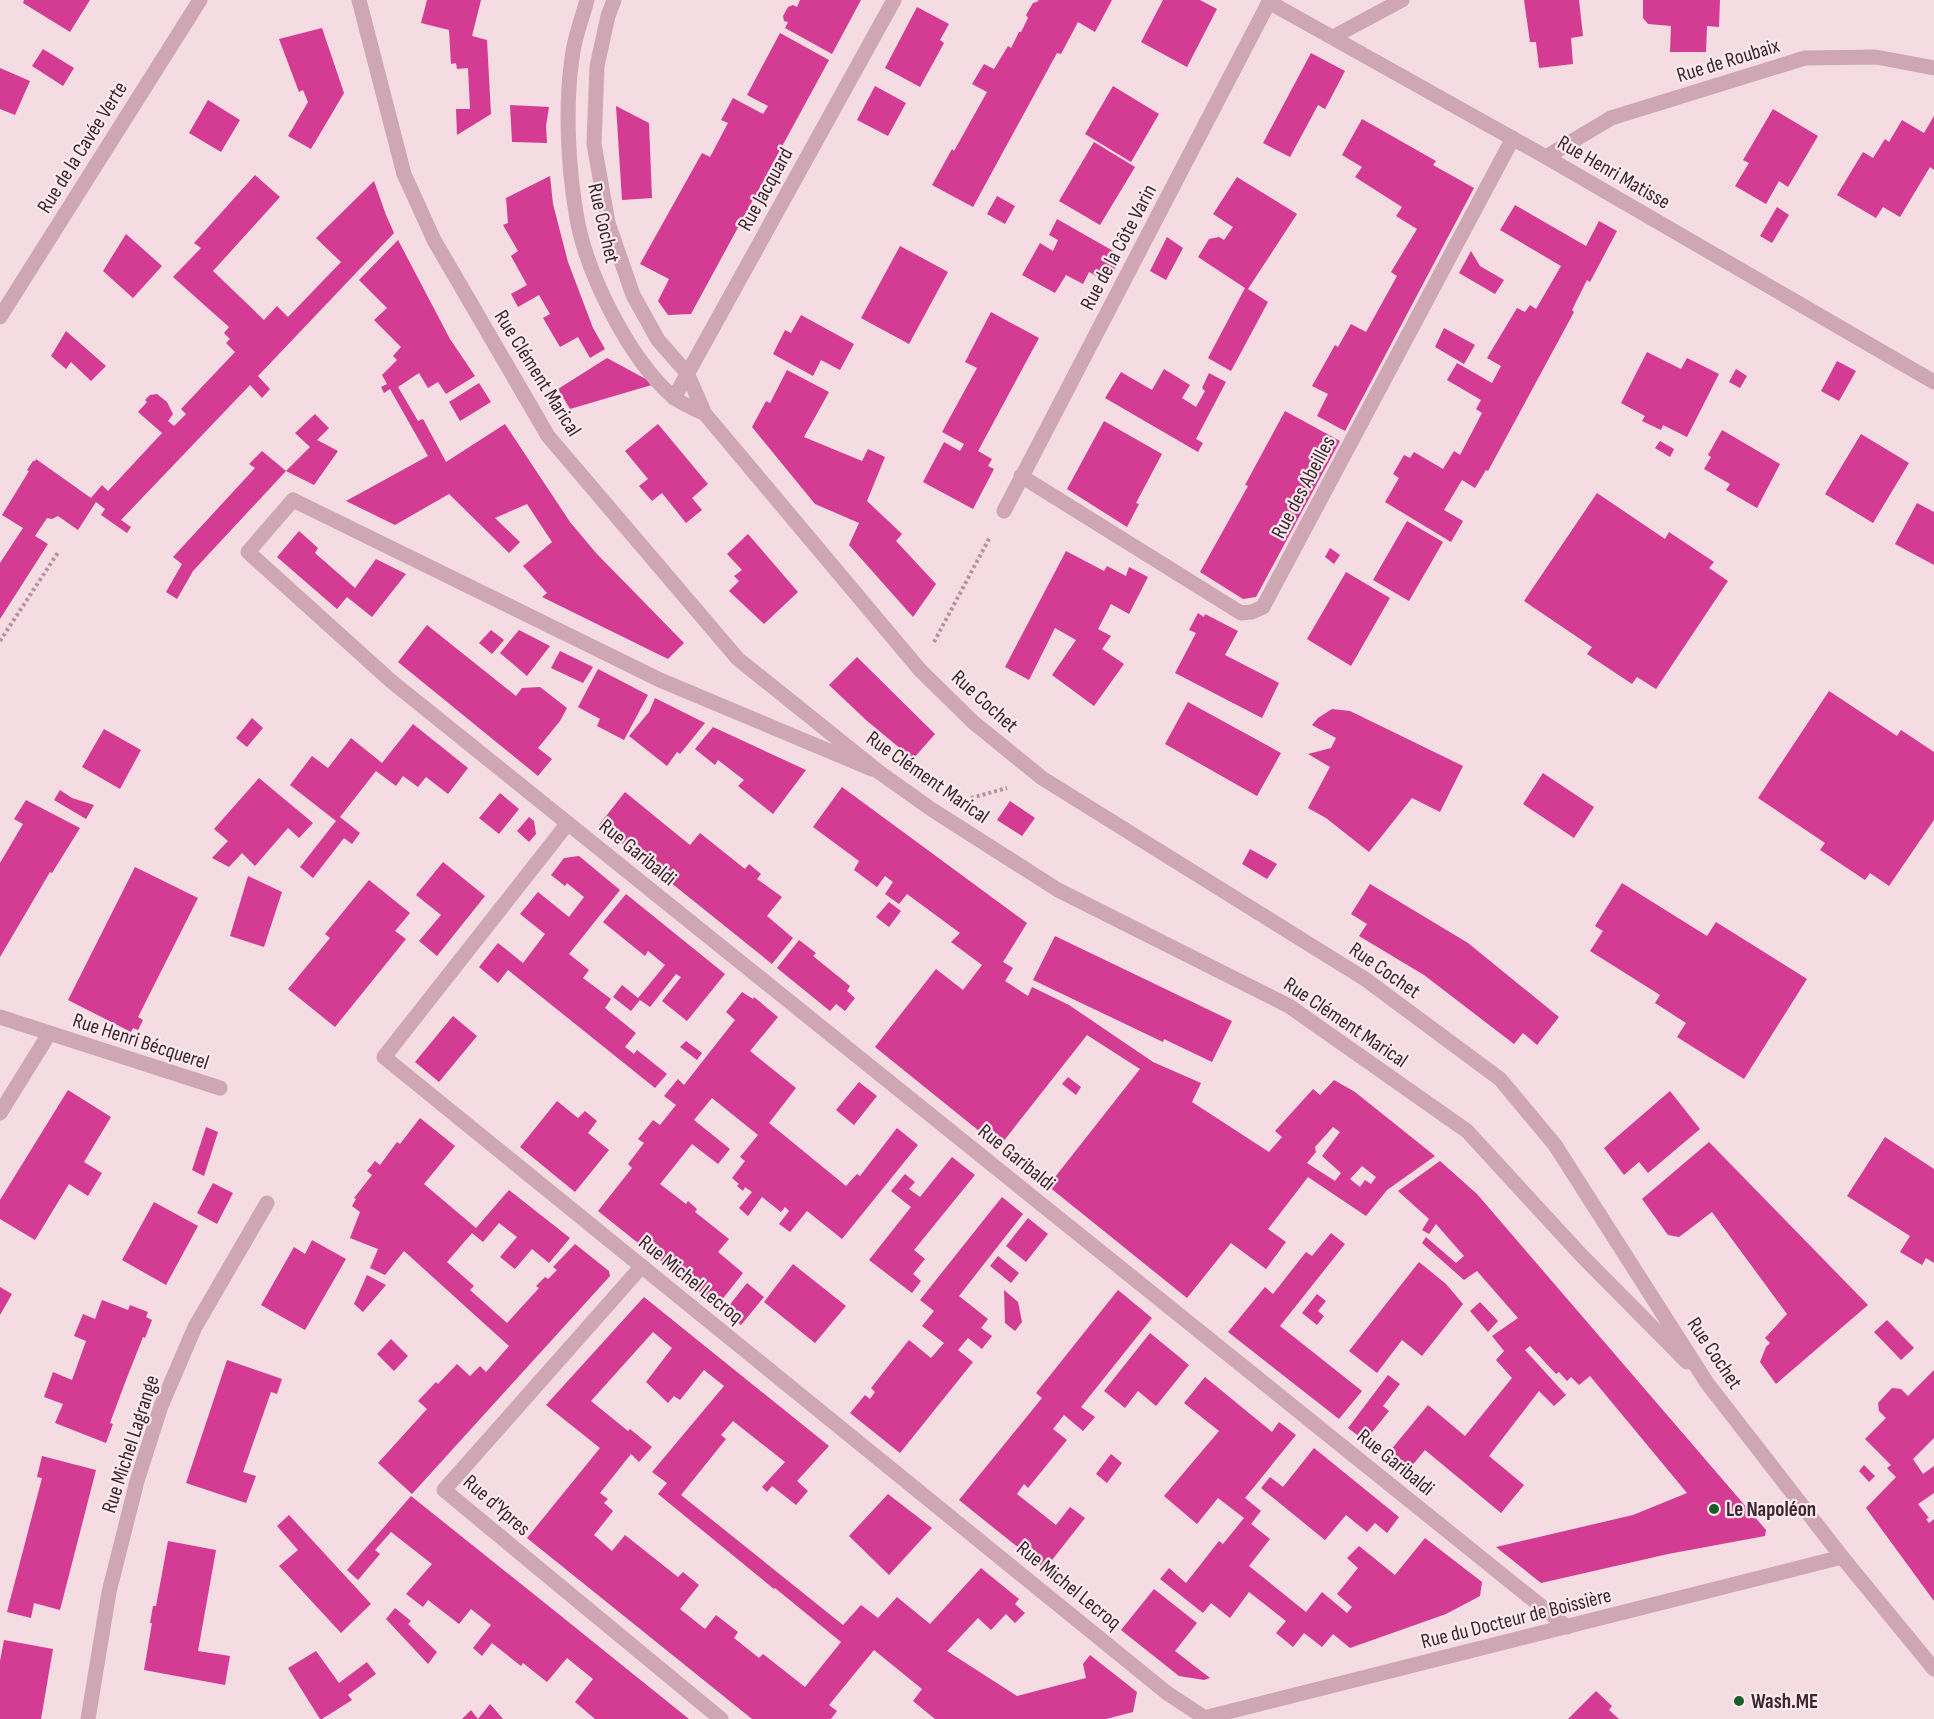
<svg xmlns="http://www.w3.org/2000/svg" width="1934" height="1719" font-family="'Sofia Sans Condensed',sans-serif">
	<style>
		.building { fill: #d33c92; fill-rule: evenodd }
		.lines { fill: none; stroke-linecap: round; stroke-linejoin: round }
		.path { stroke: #ba90a0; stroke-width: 4; stroke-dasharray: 3 3; stroke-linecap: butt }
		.minor { stroke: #cea6b4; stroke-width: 15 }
		.tertiary { stroke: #cea6b4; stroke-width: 15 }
		.poi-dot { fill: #18602a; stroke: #fce9ee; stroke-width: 2 }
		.labels { text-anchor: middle; stroke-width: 4.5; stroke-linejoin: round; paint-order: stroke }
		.street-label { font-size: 21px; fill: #3a2831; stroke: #fce9ee }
		.poi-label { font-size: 21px; font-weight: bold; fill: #3a2831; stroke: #fce9ee; text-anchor: start }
	</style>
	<rect width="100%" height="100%" fill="#f5dce3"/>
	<path class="building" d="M24 0H90L70 32 23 3Z
		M427 0H481L472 36 487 40 491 114 457 135 456 109H470L468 68 457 69 456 63 451 64 449 30 421 23Z
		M800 0H861L832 54 785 28 788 22 784 21 783 16 788 7 793 5 797 7Z
		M1037 0H1112L1095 32 1078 22 1061 54 1057 53 973 207 932 185 952 149 954 151 987 92 972 84 984 64 994 69 1008 46 1011 48 1019 32H1021L1028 18 1026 15 1033 3 1039 1Z
		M1163 0H1200L1217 9 1187 67 1141 42Z
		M1524 0H1579L1583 36 1571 38 1573 64 1539 68 1536 42H1530Z
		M1643 0H1720L1719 27 1707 26 1706 52H1670L1671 26 1648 24 1643 18Z
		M917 7 949 24 940 40 944 43 920 87 885 68Z
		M322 28 344 93 311 149 288 136 308 102 303 90 299 92 279 39Z
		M780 33 829 60 691 314 668 315 658 301 669 279 640 264 702 153 710 157 728 123 721 120 733 98 763 114 768 106 747 95Z
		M43 49 74 68 63 86 32 66Z
		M1311 53 1345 71 1325 109 1318 105 1290 157 1263 143Z
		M0 68 30 81 15 115 0 109Z
		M875 86 906 103 888 136 857 120Z
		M1113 86 1159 114 1131 162 1085 134Z
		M208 100 240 120 221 152 189 133Z
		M510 105 549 107 546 126 547 143 512 142Z
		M616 106 649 123 652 198 622 200Z
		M1773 109 1818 136 1788 187 1779 181 1766 204 1735 186 1749 163 1743 160Z
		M1934 116V170L1930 167 1900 217 1883 207 1876 218 1837 195 1863 152 1873 158 1885 139 1889 142 1902 120 1924 133Z
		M1362 119 1436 161 1433 165 1474 188 1345 431 1317 416 1328 394 1312 386 1335 345 1338 347 1351 324 1366 332 1397 276 1391 272 1417 229 1396 216 1402 207 1355 177 1362 167 1342 155Z
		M1094 142 1135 167 1100 225 1059 201Z
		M255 175 280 197 213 271 264 320 277 306 288 317 341 262 316 238 374 181 386 215 394 233 258 376 270 389 262 398 250 385 121 520 131 527 127 533 101 515 105 509 96 502 78 530 58 516 52 519 47 518 35 536 48 544 0 619V563L23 528 2 515 29 471 27 470 33 461H35L36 459 91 498 102 485 108 491 162 433 138 412 147 402 145 400 150 395 157 394 167 402 173 414 168 421 174 426 186 414 181 409 235 352 226 343 230 339 224 333 229 327 173 277 201 248 194 243Z
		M550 176 553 204 568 262 593 328 605 349 590 358 578 337 560 347 543 318 550 314 539 295 518 307 511 294 527 285 511 256 518 251 503 225 508 223 506 198Z
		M1237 177 1297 214 1248 289 1268 302 1231 371 1208 358 1245 288 1198 257 1209 239 1219 237 1224 240 1233 227 1213 214Z
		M997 196 1015 206 1005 224 987 214Z
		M1515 205 1586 246 1599 221 1617 231 1590 282 1587 280 1572 310 1574 312 1488 471 1486 470 1475 488 1462 480 1444 510 1463 521 1451 542 1385 502 1399 478 1393 474 1404 455 1410 458 1414 452 1443 469 1454 451 1460 455 1482 413 1476 409 1481 400 1447 380 1457 363 1492 383 1501 366 1487 358 1517 308 1525 312 1530 305 1536 309 1561 266 1500 230Z
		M1777 207 1789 215 1772 243 1760 236Z
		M1057 219 1122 256 1107 282 1089 272 1083 284 1066 275 1055 293 1022 275 1040 243 1053 251 1058 240 1049 235Z
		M126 234 162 266 133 298 103 271Z
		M1167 237 1183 248 1166 280 1150 271Z
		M398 240 450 339 475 376 446 394 438 382 428 388 419 373 398 387 418 421 423 419 446 462 505 424 570 522 596 553 684 643 668 659 542 597 547 593 523 566 552 542 527 504 495 518 520 542 509 553 449 494 395 525 346 501 428 456 390 389 384 393 381 387 387 384 382 375 397 360 393 356 401 347 374 320 387 308 359 280Z
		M900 246 948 272 909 344 861 318Z
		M1471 251 1480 266 1504 280 1495 294 1459 273Z
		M991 312 1039 338 978 451 992 459 988 466 994 469 973 509 923 482 944 442 960 451 964 444 942 432 977 368 965 362Z
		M801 315 854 344 840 370 821 360 813 376 773 354 785 330 791 333Z
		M1444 328 1475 345 1464 364 1435 347Z
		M66 331 106 366 91 381 71 362 66 369 51 356Z
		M1647 352 1681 369 1687 358 1719 374 1687 437 1663 425 1661 430 1642 421 1645 416 1621 403Z
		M607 358 655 384 570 409 558 389Z
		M1837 361 1856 371 1839 401 1821 391Z
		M1164 369 1190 385 1182 398 1196 407 1205 391 1202 388 1209 373 1226 382 1196 439 1203 443 1198 452 1105 398 1121 372 1152 390Z
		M1736 369 1747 376 1740 388 1729 382Z
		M787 370 829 392 804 437 862 461 868 449 885 457 867 501 902 534 896 541 936 584 913 617 849 545 859 523 815 504 752 427 766 401 770 403Z
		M479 383 491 402 460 421 449 402Z
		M1285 411 1340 441 1256 597 1243 599 1200 572 1248 486 1245 485Z
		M315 414 329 428 317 440 338 451 314 485 286 471 193 571 177 599 166 592 182 564 173 557 255 468 249 464 262 451 286 471 310 447 295 433Z
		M1104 421 1162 454 1136 503 1139 504 1127 527 1067 489Z
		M658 424 708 484 692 498 702 510 686 523 662 493 652 501 639 486 648 479 625 451Z
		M1722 430 1780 464 1757 508 1726 490 1730 484 1704 469 1711 457 1708 455Z
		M1861 434 1909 463 1873 523 1825 494Z
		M1660 441 1674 449 1670 457 1655 448Z
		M1597 493 1665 539 1669 532 1714 562 1709 568 1728 581 1656 689 1637 677 1632 684 1587 654 1592 647 1524 601Z
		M1917 503 1934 512V565L1895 544Z
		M1407 521 1443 542 1409 601 1373 580Z
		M299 531 318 548 315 553 355 588 376 559 406 574 372 617 347 597 337 609 277 557Z
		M748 534 798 592 764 624 729 591 739 581 734 576 742 570 727 554Z
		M1330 548 1340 555 1334 564 1325 557Z
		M1066 551 1104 571 1107 566 1126 576 1129 567 1148 577 1129 614 1111 604 1098 629 1111 636 1102 649 1124 664 1094 706 1052 675 1076 640 1055 628 1029 680 1005 667Z
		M1346 572 1390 598 1351 666 1307 639Z
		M1198 613 1204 617 1205 614 1238 631 1225 655 1279 683 1262 718 1175 673 1196 633 1189 630Z
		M427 625 516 696 522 688 540 687 567 708 560 721 538 748 552 759 538 776 398 662Z
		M491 630 504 640 492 654 479 643Z
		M519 630 550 646 527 676 500 653Z
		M560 651 593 667 583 683 551 668Z
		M857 657 935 734 913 759 866 720 829 685Z
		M598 669 648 695 624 740 597 726 600 719 578 707Z
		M1829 691 1897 736 1901 730 1934 752V820L1889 886 1870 873 1865 880 1820 850 1825 843 1758 798Z
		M655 698 705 723 680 754 677 752 667 766 629 736 649 712Z
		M1188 702 1281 753 1257 796 1165 744Z
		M1332 709 1350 711 1463 766 1440 812 1412 798 1369 852 1326 818 1308 808 1330 767 1308 754 1331 748 1336 738 1312 725 1318 718Z
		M252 718 263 728 247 747 236 738Z
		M413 724 468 768 448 794 426 777 418 787 403 776 396 786 376 771 340 817 360 833 352 844 344 838 313 878 300 867 336 821 290 785 312 756 328 768 351 738 382 763Z
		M713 727 806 770 773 814 738 786 744 780 718 760 715 765 695 749Z
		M104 729 141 750 120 789 82 767Z
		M1543 773 1594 807 1574 838 1523 804Z
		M259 778 313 823 299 838 288 828 255 866 242 853 229 867 212 858 228 841 214 829Z
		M842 787 1027 923 1003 962 1013 968 1005 981 1028 996 1032 987 1069 1005 1153 1062 1201 1083 1192 1102 1269 1152 1282 1137 1275 1131 1313 1089 1320 1095 1334 1080 1355 1092 1435 1156 1387 1190 1366 1216 1308 1177 1268 1229 1286 1242 1266 1269 1231 1243 1187 1298 1048 1186 1140 1069 1087 1035 999 1147 875 1047 936 969 963 990 982 965 951 942 960 933 907 894 899 904 885 894 893 882 885 876 877 887 854 870 859 861 813 827ZM1333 1127 1340 1132 1322 1156 1341 1173 1335 1181 1307 1163 1316 1152 1315 1147ZM1362 1166 1376 1177 1371 1184 1365 1180 1360 1187 1350 1179Z
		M60 790 72 798 94 805 86 819 54 800Z
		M625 792 690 845 700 833 745 869 749 864 761 874 757 879 782 897 767 916 793 938 772 964 599 825Z
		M500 793 519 809 499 834 479 818Z
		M26 800 80 828 52 873 50 872 0 957V863L23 824 14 819Z
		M1010 801 1035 818 1022 836 997 820Z
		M529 817 534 821 536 834 529 842 517 831Z
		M1250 849 1277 864 1267 879 1242 864Z
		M579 856 620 890 569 954 589 970 583 978 611 999 605 1008 636 1033 625 1047 634 1054 637 1050 667 1074 655 1088 508 970 498 983 479 967 498 943 523 963 545 934 520 914 538 892 569 917 584 897 567 883 565 886 551 875 564 858Z
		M443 862 485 896 437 956 419 941 441 915 416 895Z
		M135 867 198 898 138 1017 143 1020 138 1030 133 1028 131 1032 68 1000Z
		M248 876 282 892 264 947 230 936Z
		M369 880 410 913 395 931 406 939 335 1027 288 989 330 938 325 934Z
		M1622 883 1707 936 1716 922 1807 979 1744 1079 1677 1037 1686 1023 1655 1003 1660 995 1590 951 1603 931 1595 926Z
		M1370 884 1468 943 1559 1017 1537 1045 1523 1033 1514 1044 1424 975 1359 936 1367 924 1351 914Z
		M626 894 725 974 687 1021 662 1001 681 977 676 974 650 1007 640 1000 631 1011 613 997 622 985 638 998 665 965 648 951 645 956 603 922Z
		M889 902 901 911 889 927 876 917Z
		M1055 936 1232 1021 1212 1062 1164 1039 1163 1042 1033 980Z
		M799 940 816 953 813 956 850 986 847 991 855 998 845 1011 836 1004 830 1011 777 968Z
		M742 992 753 999 754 997 778 1017 750 1051 796 1088 769 1123 846 1186 857 1174 860 1176 897 1128 918 1145 842 1239 807 1211 790 1232 779 1224 789 1211 785 1207 781 1212 762 1197 748 1216 739 1208 752 1192 745 1187 743 1191 737 1186 739 1184 732 1178 745 1161 740 1157 758 1135 712 1098 694 1120 730 1149 718 1164 692 1144 660 1184 686 1204 688 1201 697 1209 695 1212 729 1239 718 1252 743 1273 717 1306 598 1211 632 1168 628 1164 644 1143 638 1139 653 1120 660 1125 676 1105 664 1096 678 1079 684 1085 735 1020 726 1012Z
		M453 1016 477 1036 439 1082 415 1062Z
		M686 1041 702 1053 697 1060 680 1047Z
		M1068 1077 1081 1087 1076 1095 1062 1084Z
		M859 1082 877 1096 854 1125 836 1110Z
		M68 1090 111 1117 84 1162 102 1173 88 1196 69 1184 35 1240 0 1219V1200Z
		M1670 1091 1700 1129 1648 1173 1639 1162 1624 1175 1604 1148Z
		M557 1101 578 1118 585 1111 597 1121 588 1133 609 1150 575 1192 520 1147Z
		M420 1118 455 1146 424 1184 476 1228 509 1190 570 1238 549 1263 532 1249 515 1269 500 1257 517 1237 499 1223 483 1242 472 1233 447 1262 474 1286 470 1290 507 1323 539 1288 536 1286 545 1277 548 1279 557 1270 553 1267 575 1244 609 1271 610 1276 412 1494 378 1463 427 1409 418 1401 436 1382 438 1384 457 1364 470 1376 480 1366 486 1372 509 1346 404 1251 385 1275 370 1268 378 1249 350 1238 360 1212 352 1206 356 1199 354 1198 372 1175 367 1171 375 1161 380 1165 397 1142 400 1144Z
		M206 1127 218 1132 204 1176 192 1170Z
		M1885 1137 1934 1169V1263L1926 1258 1922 1265 1900 1252 1910 1236 1847 1196Z
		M1709 1142 1868 1305 1776 1384 1760 1362 1766 1347 1770 1343 1765 1338 1787 1314 1712 1212 1679 1237 1668 1235 1642 1199Z
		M952 1157 975 1175 914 1250 925 1259 913 1274 921 1281 912 1293 869 1260 911 1207 891 1191 905 1174 915 1182 909 1189 920 1197Z
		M1440 1161 1477 1194 1766 1530 1765 1536 1668 1554 1541 1583 1496 1547 1633 1515 1687 1493 1590 1376 1579 1385 1571 1377 1567 1381 1559 1372 1556 1374 1530 1346 1525 1350 1566 1395 1554 1406 1539 1391 1489 1456 1524 1485 1501 1513 1425 1450 1405 1474 1385 1457 1428 1405 1465 1436 1512 1378 1496 1360 1504 1351 1492 1336 1518 1318 1477 1271 1464 1280 1422 1243 1426 1237 1456 1263 1464 1256 1436 1224 1429 1234 1422 1230 1429 1219 1398 1191Z
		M213 1183 233 1193 217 1224 197 1213Z
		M1002 1197 1023 1214 959 1296 988 1319 981 1328 992 1336 982 1349 968 1338 958 1350 973 1362 900 1453 850 1413 865 1395 870 1399 875 1392 871 1388 909 1340 931 1358 944 1343 922 1326 934 1311 920 1300Z
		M154 1202 198 1226 166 1285 122 1260Z
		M1028 1218 1048 1234 1026 1262 1006 1246Z
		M1331 1233 1345 1244 1280 1326 1362 1391 1339 1419 1228 1332 1265 1287 1273 1294 1306 1252 1312 1256Z
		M312 1240 346 1259 305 1330 261 1305 294 1247 305 1254Z
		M998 1256 1019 1273 1011 1283 990 1266Z
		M1419 1262 1446 1284 1463 1304 1422 1356 1402 1340 1377 1373 1349 1351Z
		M793 1264 846 1306 815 1343 764 1302Z
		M367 1275 386 1285 363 1312 354 1304Z
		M747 1283 764 1297 741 1325 724 1312Z
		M0 1287 12 1294 0 1315Z
		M1004 1290 1018 1302 1022 1322 1015 1331 1005 1323Z
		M1118 1290 1152 1318 1081 1407 1095 1417 1083 1431 1064 1415 1053 1429 1067 1440 1028 1488 1024 1484 1017 1494 1056 1525 1070 1507 1085 1518 1045 1569 959 1500 1042 1398 1036 1393Z
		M1317 1294 1326 1301 1318 1311 1324 1316 1317 1325 1302 1313Z
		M644 1297 829 1446 797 1481 808 1491 796 1505 772 1486 767 1492 762 1487 785 1462 733 1421 721 1435 726 1439 681 1495 843 1625 861 1605 878 1618 897 1597 930 1624 981 1568 1019 1599 1015 1604 1025 1613 1015 1623 1006 1614 991 1630 978 1618 947 1651 1017 1696 1086 1678 1083 1664 1090 1655 1137 1692 1133 1712 1106 1719H935L913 1701 922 1689 874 1650 829 1705 837 1711 831 1719H752L527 1538 600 1448 546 1405ZM653 1332 672 1348 646 1382 668 1403 674 1396 680 1400 704 1370 724 1386 652 1472 667 1483 658 1494 774 1589 775 1588 841 1642 805 1687 763 1654 759 1658 734 1638 738 1632 716 1615 705 1629 680 1609 699 1585 683 1572 678 1577 625 1535 612 1551 594 1535 613 1511 604 1503 608 1499 600 1493 631 1454 639 1462 652 1447 630 1429 628 1431 591 1401Z
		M102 1300 128 1310 130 1305 148 1312 146 1317 152 1320 145 1338 143 1337 126 1380 110 1423 113 1424 106 1443 55 1423 63 1404 44 1397 53 1372 72 1380 86 1341 74 1336 83 1314 95 1319Z
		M1480 1302 1498 1321 1488 1332 1470 1311Z
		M1887 1320 1914 1348 1901 1360 1874 1332Z
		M1150 1333 1189 1365 1156 1406 1138 1391 1125 1408 1104 1391Z
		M391 1339 408 1356 394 1371 377 1354Z
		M227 1360 282 1379 277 1394 271 1392 243 1472 256 1476 246 1503 186 1483Z
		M1934 1370V1438L1913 1459 1923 1474 1934 1466V1493L1918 1504 1929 1518 1926 1519 1929 1523 1934 1519V1601L1866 1508 1896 1477 1887 1468 1891 1465 1865 1439 1886 1418 1879 1411 1878 1403 1892 1388 1901 1389 1908 1396Z
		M1388 1375 1400 1384 1383 1406 1389 1411 1365 1441 1348 1428Z
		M1205 1377 1272 1432 1279 1422 1296 1435 1245 1498 1261 1511 1251 1524 1270 1539 1249 1566 1306 1612 1322 1592 1347 1613 1352 1607 1337 1594 1358 1568 1347 1558 1359 1546 1395 1575 1425 1538 1482 1582 1480 1596 1446 1614 1350 1648 1333 1634 1322 1647 1304 1633 1293 1647 1276 1633 1286 1621 1249 1592 1230 1618 1211 1603 1203 1613 1160 1579 1169 1568 1186 1583 1219 1541 1223 1544 1244 1518 1218 1498 1197 1524 1164 1496 1219 1431 1184 1403Z
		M1314 1448 1399 1517 1387 1533 1375 1523 1367 1532 1346 1515 1325 1540 1261 1488 1270 1477 1283 1487Z
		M1111 1454 1122 1463 1107 1483 1096 1474Z
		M42 1456 96 1470 60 1610 34 1603 31 1618 7 1612 42 1478 37 1477Z
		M1864 1465 1875 1476 1869 1482 1859 1471Z
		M888 1494 932 1528 889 1575 849 1536Z
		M411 1496 561 1616 689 1719H595L575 1702 593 1679 567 1658 547 1682 523 1663 521 1666 492 1643 482 1656 473 1648 491 1625 471 1609 459 1624 428 1600 423 1607 406 1594 432 1564 391 1532 375 1550 380 1554 358 1580 347 1570Z
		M289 1515 371 1604 341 1633 279 1566 298 1550 277 1526Z
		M168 1541 216 1550 198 1651 230 1656 225 1685 144 1670 152 1623H150L153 1606H156Z
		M1154 1589 1197 1623 1175 1651 1210 1678 1204 1680 1179 1676 1121 1630Z
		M395 1608 411 1621 408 1624 437 1652 428 1664 386 1619Z
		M4 1640 53 1649 41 1719H0V1661Z
		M316 1651 339 1683 367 1662 376 1674 348 1695 352 1700 322 1719H320L288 1668Z
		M1596 1691 1612 1706 1609 1710 1619 1719H1568Z
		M490 1704 503 1719H462L471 1710 478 1719Z"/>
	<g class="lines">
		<path class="path" d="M0 641 59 551
			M934 642 990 537
			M971 798 1007 788"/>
		<path class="minor" d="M1333 37 1402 0
			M1546 157 1611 118 1805 58 1876 57 1934 68
			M674 398 894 0
			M1021 476 1241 613 1252 612 1263 607 1513 138
			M1004 511 1269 2 1546 157 1934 382
			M872 769 660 680 293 500 248 552 391 681 1567 1627
			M568 823 384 1057 1167 1693 1205 1718
			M0 1017 220 1088
			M0 1113 49 1034
			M642 1266 444 1490 721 1719
			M88 1719 109 1592 137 1481 161 1406 195 1327 267 1203
			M1200 1719 1842 1557"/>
		<path class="tertiary" d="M359 0 404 174 434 240 548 436 738 659 879 772 931 809 1058 890 1289 1006 1467 1131 1582 1256 1687 1362
			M587 0C582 19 574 38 572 58 565 106 568 165 576 213 585 271 628 357 672 396 681 404 694 408 705 414
			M614 0 608 16 597 66 594 144 608 223 633 295 658 340 687 373 705 414 920 670 973 722 1042 778 1365 979 1500 1079 1555 1145 1707 1383 1842 1557 1934 1669
			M0 317 200 0"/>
	</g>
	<g class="poi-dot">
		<circle cx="1714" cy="1509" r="6"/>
		<circle cx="1739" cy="1701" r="6"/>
	</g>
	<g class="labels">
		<g class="street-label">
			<text transform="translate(1728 60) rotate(-17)" y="7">Rue de Roubaix</text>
			<text transform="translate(82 147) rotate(-58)" y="7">Rue de la Cavée Verte</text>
			<text transform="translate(1614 172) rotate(30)" y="7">Rue Henri Matisse</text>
			<text transform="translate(765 189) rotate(-61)" y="7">Rue Jacquard</text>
			<text transform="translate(604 223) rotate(77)" y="7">Rue Cochet</text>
			<text transform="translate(1118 247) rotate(-62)" y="7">Rue de la Côte Varin</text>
			<text transform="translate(538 373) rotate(58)" y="7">Rue Clément Marical</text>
			<text transform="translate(1303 487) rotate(-62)" y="7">Rue des Abeilles</text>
			<text transform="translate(985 701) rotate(42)" y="7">Rue Cochet</text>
			<text transform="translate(928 777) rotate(35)" y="7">Rue Clément Marical</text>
			<text transform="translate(638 852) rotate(39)" y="7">Rue Garibaldi</text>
			<text transform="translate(1385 970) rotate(35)" y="7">Rue Cochet</text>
			<text transform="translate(1346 1022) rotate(34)" y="7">Rue Clément Marical</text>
			<text transform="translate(141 1041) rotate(18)" y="7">Rue Henri Bécquerel</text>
			<text transform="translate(1017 1157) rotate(39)" y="7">Rue Garibaldi</text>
			<text transform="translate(691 1279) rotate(39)" y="7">Rue Michel Lecroq</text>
			<text transform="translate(1715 1353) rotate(56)" y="7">Rue Cochet</text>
			<text transform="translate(130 1444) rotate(-72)" y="7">Rue Michel Lagrange</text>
			<text transform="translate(1396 1462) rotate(39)" y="7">Rue Garibaldi</text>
			<text transform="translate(497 1505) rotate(41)" y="7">Rue d'Ypres</text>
			<text transform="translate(1069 1585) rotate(39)" y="7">Rue Michel Lecroq</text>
			<text transform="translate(1516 1618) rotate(-14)" y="7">Rue du Docteur de Boissière</text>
		</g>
		<g class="poi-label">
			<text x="1726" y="1516">Le Napoléon</text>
			<text x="1751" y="1708">Wash.ME</text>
		</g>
	</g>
</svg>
